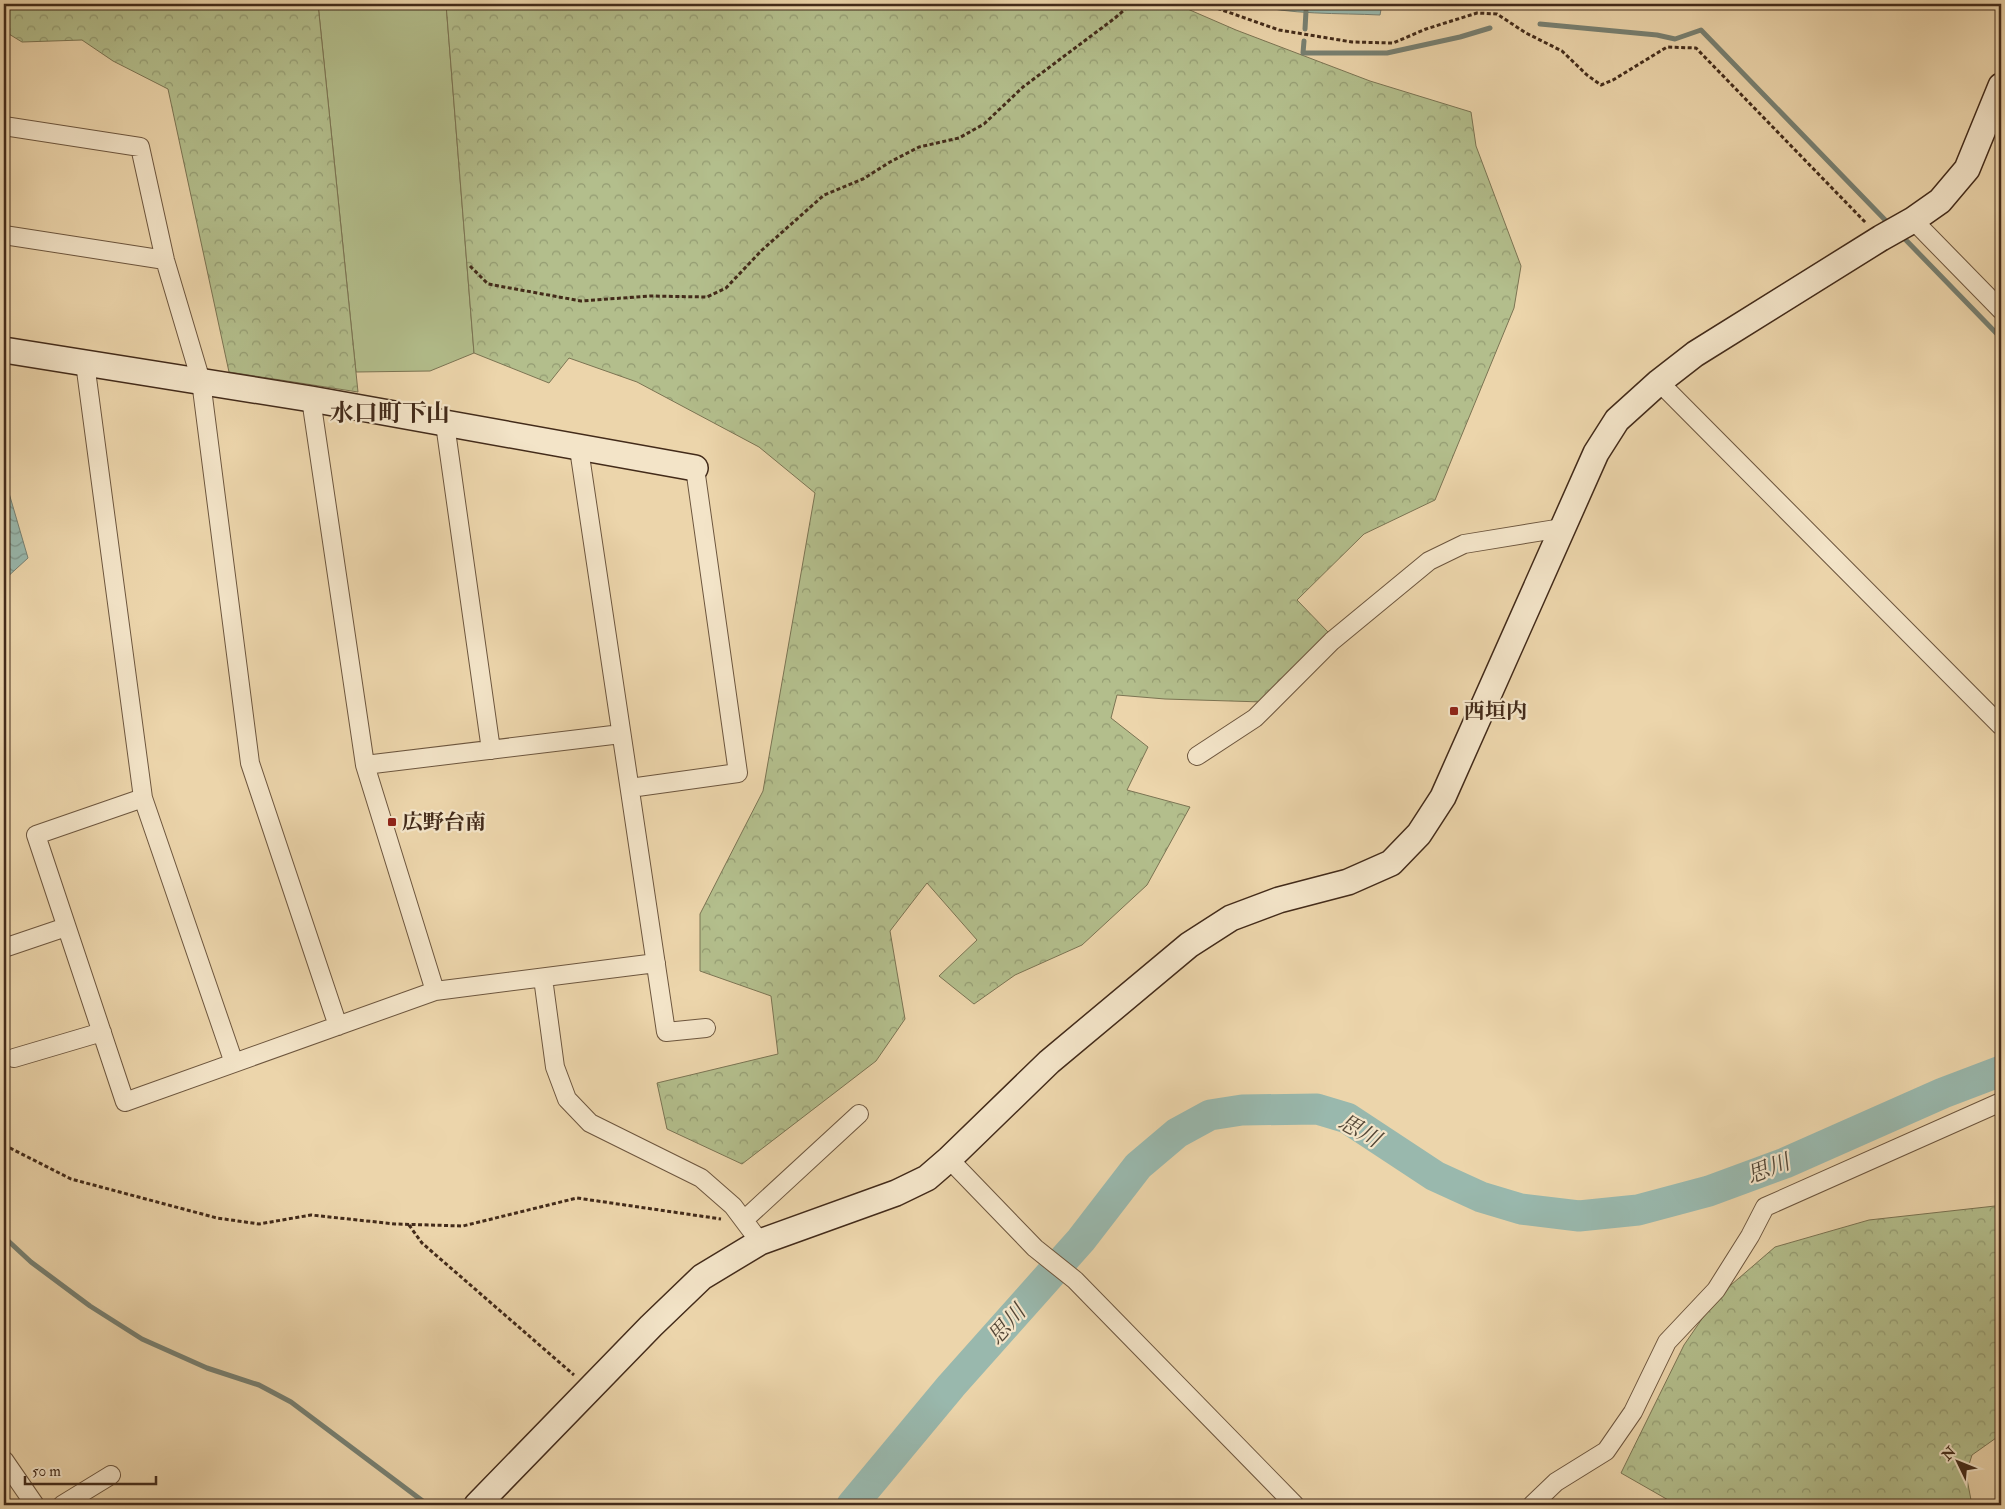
<svg xmlns="http://www.w3.org/2000/svg" width="2005" height="1509" font-family="'IM FELL Double Pica','Noto Serif JP',serif">
	<style>
		.green { fill: #b3be8c; stroke: #7b7453 }
		.forest { fill: url(#forest-crowns); stroke: #7b7453 }
		.water { fill: url(#water-waves); stroke: #778072 }
		.lines { fill: none; stroke-linecap: round; stroke-linejoin: round }
		.stream { stroke: #778072; stroke-width: 5 }
		.river { stroke: #99b8ad; stroke-width: 31 }
		.street-casing { stroke: #6d563e; stroke-width: 20 }
		.secondary-casing { stroke: #432b1a; stroke-width: 28 }
		.path { stroke: #432b1a; stroke-width: 3; stroke-dasharray: 4 2.5; stroke-linecap: butt }
		.street { stroke: #f3e4c8; stroke-width: 18 }
		.secondary { stroke: #f3e4c8; stroke-width: 25 }
		.poi-dot { fill: #8f2418; stroke: #f3e4c8; stroke-width: 2 }
		.labels { text-anchor: middle; stroke-width: 4.5; stroke-linejoin: round; paint-order: stroke }
		.poi-label { font-size: 21px; font-weight: bold; fill: #432b1a; stroke: #f3e4c8; text-anchor: start }
		.water-label { font-size: 22px; font-style: italic; fill: #544737; stroke: #f3e4c8 }
		.quarter-label { font-size: 24px; font-weight: bold; fill: #432b1a; stroke: #f3e4c8 }
	</style>
	<defs>
		<pattern id="forest-crowns" width="20" height="18" patternUnits="userSpaceOnUse" patternTransform="scale(1.25)"><rect width="20" height="18" fill="#b3be8c"/><path d="M2 6a3 3 0 1 1 6 0M12 15a3 3 0 1 1 6 0" fill="none" stroke="#939b72"/></pattern>
		<pattern id="water-waves" width="16" height="10" patternUnits="userSpaceOnUse" patternTransform="scale(1.25)"><rect width="16" height="10" fill="#99b8ad"/><path d="M0 5q4-4 8 0t8 0" fill="none" stroke="#7e968c"/></pattern>
	</defs>
	<rect width="100%" height="100%" fill="#ecd5ab"/>
	<filter id="stains"><feTurbulence type="fractalNoise" baseFrequency=".004" numOctaves="4"/><feColorMatrix values="0 0 0 0 .2 0 0 0 0 .09 0 0 0 0 .02 0 0 0 .5 -.17"/></filter>
	<radialGradient id="worn" r=".72"><stop offset=".6" stop-color="#630" stop-opacity="0"/><stop offset="1" stop-color="#630" stop-opacity=".3"/></radialGradient>
	<path class="green" d="M318 4H446L474 353 430 371 356 372Z"/>
	<path class="forest" d="M4 4H318L358 392 229 372 168 89 113 61 82 40 22 42 4 31Z
		M446 4H1176L1236 30 1370 81 1471 112 1476 146 1521 266 1514 308 1435 500 1364 534 1297 600 1328 632 1263 702 1165 699 1117 695 1111 718 1148 747 1127 790 1190 807 1147 885 1082 945 1015 975 974 1004 939 976 977 940 927 883 890 931 905 1019 876 1061 742 1164 667 1129 657 1083 778 1054 771 996 700 971V914L763 791 815 493 759 447 637 382 569 358 549 383 474 353Z
		M2001 1201V1438H1996L1972 1455 1966 1474 1972 1505H1677L1621 1473 1684 1345 1717 1297 1775 1247 1869 1220 1995 1206Z"/>
	<path class="water" d="M1250 4H1382L1380 15C1341 13 1287 15 1250 4Z
		M4 476 28 558 4 580Z"/>
	<g class="lines">
		<path class="stream" d="M1540 24 1657 35 1675 39 1701 30 1890 225
			M1305 29 1306 11
			M1304 41 1303 53H1387L1460 37 1490 28
			M1900 234 2001 338
			M4 1237 31 1262 90 1306 142 1339 207 1368 259 1385 291 1402 428 1505"/>
		<path class="river" d="M852 1505 951 1386 1081 1240 1138 1166 1177 1133 1210 1115 1242 1110 1317 1109 1347 1118 1435 1176 1481 1197 1521 1209 1579 1216 1638 1210 1709 1191 1785 1163 1943 1093 2001 1071"/>
		<g class="street-casing">
			<path id="street" d="M4 126 140 147 165 260 201 381 250 763 338 1026
				M1913 220 2001 310
				M4 235 165 260
				M85 363 143 798 234 1063
				M1659 382 2001 726
				M311 399 365 765 435 991
				M445 424 491 750
				M579 449 666 1032 706 1028
				M1197 756 1255 718 1332 641 1429 561 1464 544 1562 528
				M365 765 621 734
				M630 788 738 773 695 468
				M143 798 36 835 125 1102 435 991 656 963
				M4 948 66 927
				M543 978 555 1067 567 1099 590 1123 701 1178 733 1206 760 1242
				M14 1058 102 1032
				M949 1159 1035 1248 1075 1280 1295 1505
				M744 1220 859 1114
				M4 1460 35 1505
				M62 1505 111 1475
				M1532 1505 1556 1482 1606 1451 1633 1412 1667 1342 1716 1290 1750 1236 1765 1207 2001 1102"/>
		</g>
		<g class="secondary-casing">
			<path id="secondary" d="M4 350 311 399 695 468
				M477 1505 651 1326 702 1277 760 1242 896 1193 927 1178 949 1159 1049 1062 1189 945 1231 918 1279 900 1348 882 1391 863 1419 834 1443 797 1596 453 1617 420 1659 382 1695 354 1881 238 1913 220 1940 201 1967 169 2001 86"/>
		</g>
		<path class="path" d="M1205 4 1279 30 1352 42 1393 43 1426 29 1477 13 1497 14 1526 33 1562 51 1587 75 1601 85 1613 80 1667 47 1696 48 1866 223
			M470 266 488 284 581 301 650 296 707 297 726 288 762 250 824 195 863 179 890 162 919 147 959 138 984 124 1023 87 1115 18 1131 4
			M4 1145 71 1179 217 1218 259 1224 311 1215 395 1224 463 1226 577 1198 721 1219
			M409 1225 422 1243 574 1375"/>
		<use href="#street" class="street"/>
		<use href="#secondary" class="secondary"/>
	</g>
	<g class="poi-dot">
		<rect x="1449" y="706" width="10" height="10" rx="2.5"/>
		<rect x="387" y="817" width="10" height="10" rx="2.5"/>
	</g>
	<g class="labels">
		<g class="poi-label">
			<text x="1464" y="718">西垣内</text>
			<text x="402" y="829">広野台南</text>
		</g>
		<g class="water-label">
			<text transform="translate(1360 1130) rotate(29)" y="8">思川</text>
			<text transform="translate(1768 1168) rotate(-21)" y="8">思川</text>
			<text transform="translate(1006 1324) rotate(-48)" y="8">思川</text>
		</g>
		<g class="quarter-label">
			<text x="390" y="421">水口町下山</text>
		</g>
	</g>
	<rect width="2005" height="1509" fill="none" stroke="#ecd5ab" stroke-width="20"/>
	<rect x="5" y="5" width="1995" height="1499" fill="none" stroke="#432b1a" stroke-width="2.5"/>
	<rect x="10" y="10" width="1985" height="1489" fill="none" stroke="#432b1a"/>
	<g transform="translate(1958 1462) rotate(313)" stroke="#f3e4c8" stroke-width="4" paint-order="stroke">
	<path d="M0-4L9 19L0 12L-9 19Z" fill="#432b1a"/>
	<text y="-8" font-size="14" font-weight="bold" text-anchor="middle" fill="#432b1a">N</text>
	</g>
	<path d="M25 1476v8h131v-8" fill="none" stroke="#432b1a" stroke-width="2.5"/>
	<text x="32" y="1476" font-size="15" fill="#432b1a" stroke="#f3e4c8" stroke-width="4" paint-order="stroke">50 m</text>
	<rect width="100%" height="100%" filter="url(#stains)"/>
	<rect width="100%" height="100%" fill="url(#worn)"/>
</svg>
